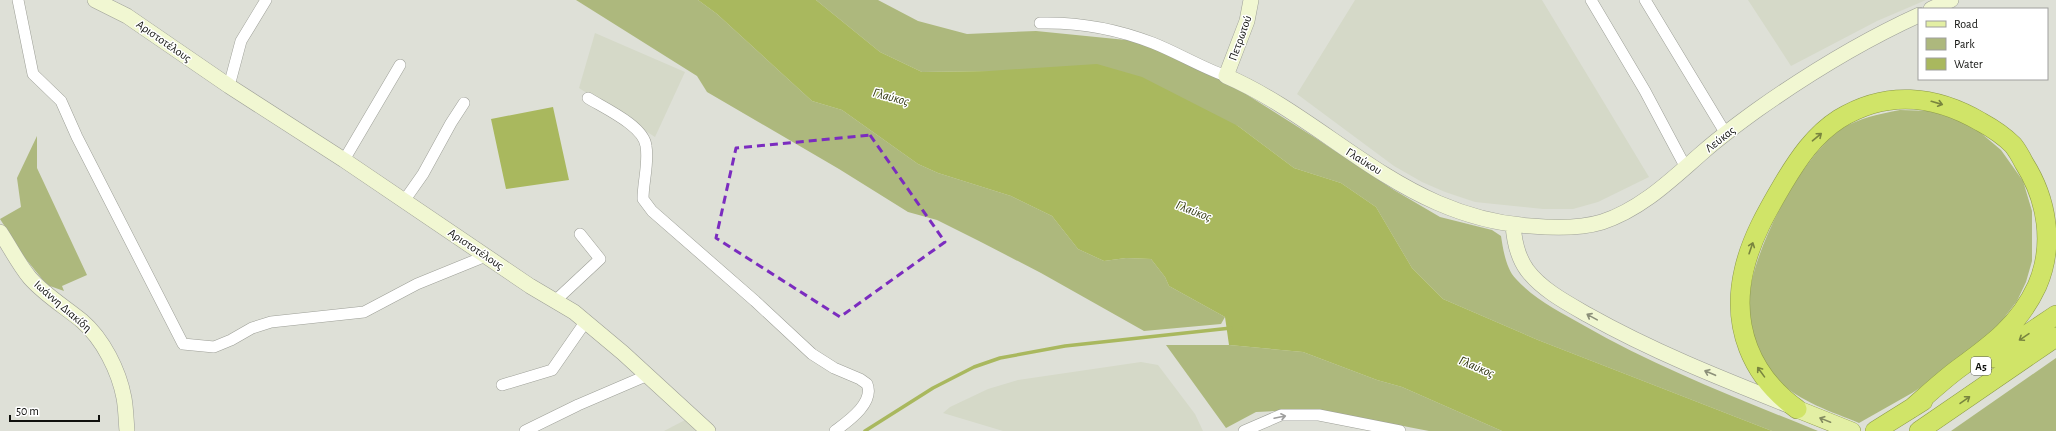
<svg xmlns="http://www.w3.org/2000/svg" width="2056" height="431" font-family="'Alegreya Sans',sans-serif">
	<style>
		.built { fill: #d5d9c8 }
		.green { fill: #adb87d }
		.water { fill: #a9b85e }
		.lines { fill: none; stroke-linecap: round; stroke-linejoin: round }
		.stream { stroke: #a9b85e; stroke-width: 3.5 }
		.street-casing { stroke: #9d9f97; stroke-width: 12 }
		.secondary-casing { stroke: #9d9f97; stroke-width: 16 }
		.primary-casing { stroke: #8c9a48; stroke-width: 18 }
		.highway-casing { stroke: #8c9a48; stroke-width: 20 }
		.street { stroke: #fff; stroke-width: 11 }
		.secondary { stroke: #f1f7d2; stroke-width: 15 }
		.primary { stroke: #e3efa4; stroke-width: 17 }
		.highway { stroke: #d0e468; stroke-width: 19 }
		.oneway { stroke: #79853f }
		.oneway2 { stroke: #8b8f79 }
		.oneway3 { stroke: #9f9f9e }
		.oneway4 { stroke: #848b60 }
		.marked { fill: none; stroke: #7b2cbf; stroke-width: 3; stroke-dasharray: 8 5; stroke-linejoin: round }
		.labels { text-anchor: middle; stroke-width: 3; stroke-linejoin: round; paint-order: stroke }
		.shield { fill: #fff; stroke: #575856; stroke-width: 1 }
		.shield-label { font-size: 11px; font-weight: bold; fill: #0f100d }
		.street-label { font-size: 12px; fill: #0f100d; stroke: #fff }
		.water-label { font-size: 13px; font-style: italic; fill: #303610; stroke: #fff }
	</style>
	<rect width="100%" height="100%" fill="#dee0d7"/>
	<path class="built" d="M1355 0H1542L1649 177 1598 202 1573 209H1543L1475 202 1445 192 1422 182 1394 166 1297 94Z
		M1748 0H1926L1877 21 1791 66Z
		M595 33 685 72 655 137 579 88Z
		M1141 362 1158 365 1195 414 1203 431H1003L943 413 950 407 988 389 1018 380Z
		M687 419 699 431H664Z"/>
	<path class="green" d="M576 0H698L717 14 812 101 842 110 918 164 938 173 1011 196 1052 216 1078 249 1104 261 1126 258 1151 259 1165 277 1169 286 1225 317 1221 324 1144 331 1041 273 979 241 937 220 908 212 839 169 707 92 697 76Z
		M816 0H878L918 21 967 34 1036 31 1136 41 1222 79 1317 139 1394 190 1440 217 1492 230 1501 236C1503 249 1506 269 1516 279 1534 299 1560 312 1583 325 1658 368 1739 399 1818 431H1772L1538 340 1443 299 1412 268 1376 207 1341 183 1294 168 1238 126 989 71 922 72 880 52Z
		M1900 110 1932 111 1956 119 1975 128 2001 150 2023 181 2032 211V261L2026 282 2017 301 1993 332 1944 372 1912 393 1859 423C1830 411 1793 400 1773 374 1756 354 1749 327 1749 301 1751 252 1801 158 1840 130 1858 118 1879 114 1900 110Z
		M37 136V168L87 275 62 286 64 291 47 285 25 258 0 219 21 207 17 178Z
		M1166 345H1229L1303 352 1377 380 1402 387 1502 431H1429L1315 409 1256 412 1226 428Z
		M2056 358V431H1951Z"/>
	<path class="water" d="M698 0H816L880 52 922 72 989 71 1097 64 1142 77 1238 126 1294 168 1341 183 1376 207 1412 268 1443 299 1538 340 1772 431H1502L1402 387 1377 380 1303 352 1229 345 1225 317 1169 286 1165 277 1151 259 1126 258 1104 261 1078 249 1052 216 1011 196 938 173 918 164 842 110 812 101 717 14Z
		M553 107 569 180 506 189 491 119Z"/>
	<g class="lines">
		<path class="stream" d="M865 431 933 388 974 367 1000 358 1065 346 1231 328"/>
		<g class="street-casing">
			<path id="street" d="M18 0 33 74 61 101 77 137 183 344 214 347 231 340 252 328 271 322 364 312 417 284 486 256
				M1591 0 1645 91 1686 168
				M1645 0 1726 134
				M1040 23C1078 22 1117 29 1153 43 1178 53 1201 67 1226 76
				M229 86 241 41 266 0
				M588 98C604 108 644 126 646 146 649 163 643 182 643 199L652 211 755 301 812 354 834 368 860 379 867 384C875 403 847 422 835 431
				M344 160 400 65
				M404 201 423 174 451 123 464 103
				M555 301 600 259 580 234
				M502 385 552 370 586 321
				M525 431 578 405 648 375
				M1244 431 1281 415H1319L1400 431"/>
		</g>
		<g class="secondary-casing">
			<path id="secondary" d="M95 0 127 16 229 86 344 160 530 286 574 312 623 353 708 431
				M1251 0 1247 21 1226 76C1302 109 1362 170 1438 203 1468 216 1499 224 1531 226 1554 228 1579 229 1602 222 1642 209 1673 178 1703 152 1720 137 1739 123 1757 110 1808 74 1862 41 1919 15
				M1931 9 1951 0
				M1513 224C1514 241 1517 256 1527 270 1542 290 1567 303 1588 315 1652 351 1720 378 1788 405
				M0 232C10 247 19 265 30 278 45 295 65 307 82 321 103 339 119 371 124 398 126 409 126 420 127 431"/>
		</g>
		<g class="primary-casing">
			<path id="primary" d="M1797 409 1852 431"/>
		</g>
		<g class="highway-casing">
			<path id="highway" d="M1992 358 2056 315
				M1797 409C1751 376 1731 326 1744 270 1751 239 1767 211 1783 184 1798 159 1814 135 1839 119 1886 90 1935 95 1981 122 1992 128 2004 136 2013 145 2017 150 2021 157 2024 163 2047 199 2055 245 2037 286 2019 325 1991 345 1958 369 1942 381 1927 395 1912 408
				M1875 431 1923 401
				M1919 431 2056 337"/>
		</g>
		<use href="#street" class="street"/>
		<use href="#secondary" class="secondary"/>
		<use href="#primary" class="primary"/>
		<use href="#highway" class="highway"/>
	</g>
	<defs><path id="oneway-shaft" d="M-6 0H5M1.5-3L5.5 0L1.5 3" fill="none" stroke-width="1.6" stroke-linecap="round" stroke-linejoin="round"/></defs>
	<g class="oneway">
		<use href="#oneway-shaft" transform="translate(1937 103) rotate(16)"/>
		<use href="#oneway-shaft" transform="translate(1817 137) rotate(-40)"/>
		<use href="#oneway-shaft" transform="translate(1751 248) rotate(-71)"/>
		<use href="#oneway-shaft" transform="translate(2024 337) rotate(146)"/>
		<use href="#oneway-shaft" transform="translate(1761 372) rotate(-126)"/>
		<use href="#oneway-shaft" transform="translate(1965 400) rotate(-35)"/>
	</g>
	<g class="oneway2">
		<use href="#oneway-shaft" transform="translate(1592 317) rotate(-151)"/>
		<use href="#oneway-shaft" transform="translate(1710 373) rotate(-157)"/>
	</g>
	<use class="oneway3" href="#oneway-shaft" transform="translate(1280 417) rotate(-12)"/>
	<use class="oneway4" href="#oneway-shaft" transform="translate(1825 420) rotate(-158)"/>
	<path class="marked" d="M870 135 945 242 840 317 716 238 736 148Z"/>
	<g class="labels">
		<rect class="shield" x="1971" y="357" width="20" height="18" rx="3"/>
		<g class="shield-label">
			<text x="1981" y="370">Α5</text>
		</g>
		<g class="street-label">
			<text transform="translate(1240 38) rotate(-70)" y="4">Πετρωτού</text>
			<text transform="translate(164 41) rotate(35)" y="4">Αριστοτέλους</text>
			<text transform="translate(1720 139) rotate(-38)" y="4">Λεύκας</text>
			<text transform="translate(1364 161) rotate(32)" y="4">Γλαύκου</text>
			<text transform="translate(476 249) rotate(34)" y="4">Αριστοτέλους</text>
			<text transform="translate(63 306) rotate(41)" y="4">Ιωάννη Διακίδη</text>
		</g>
		<g class="water-label">
			<text transform="translate(891 96) rotate(15)" y="5">Γλαύκος</text>
			<text transform="translate(1194 210) rotate(21)" y="5">Γλαύκος</text>
			<text transform="translate(1477 366) rotate(23)" y="5">Γλαύκος</text>
		</g>
	</g>
	<rect x="1918" y="8" width="130" height="72" fill="#ffffff" stroke="#9f9f9e"/>
	<rect x="1926" y="21" width="20" height="6" fill="#e3efa4" stroke="#9f9f9e"/>
	<text x="1954" y="28" font-size="12" fill="#0f100d">Road</text>
	<rect x="1926" y="38" width="20" height="12" fill="#adb87d" stroke="#9f9f9e"/>
	<text x="1954" y="48" font-size="12" fill="#0f100d">Park</text>
	<rect x="1926" y="58" width="20" height="12" fill="#a9b85e" stroke="#9f9f9e"/>
	<text x="1954" y="68" font-size="12" fill="#0f100d">Water</text>
	<path d="M10 415v6h89v-6" fill="none" stroke="#0f100d" stroke-width="2"/>
	<text x="16" y="415" font-size="12" fill="#0f100d" stroke="#ffffff" stroke-width="3" paint-order="stroke">50 m</text>
</svg>
